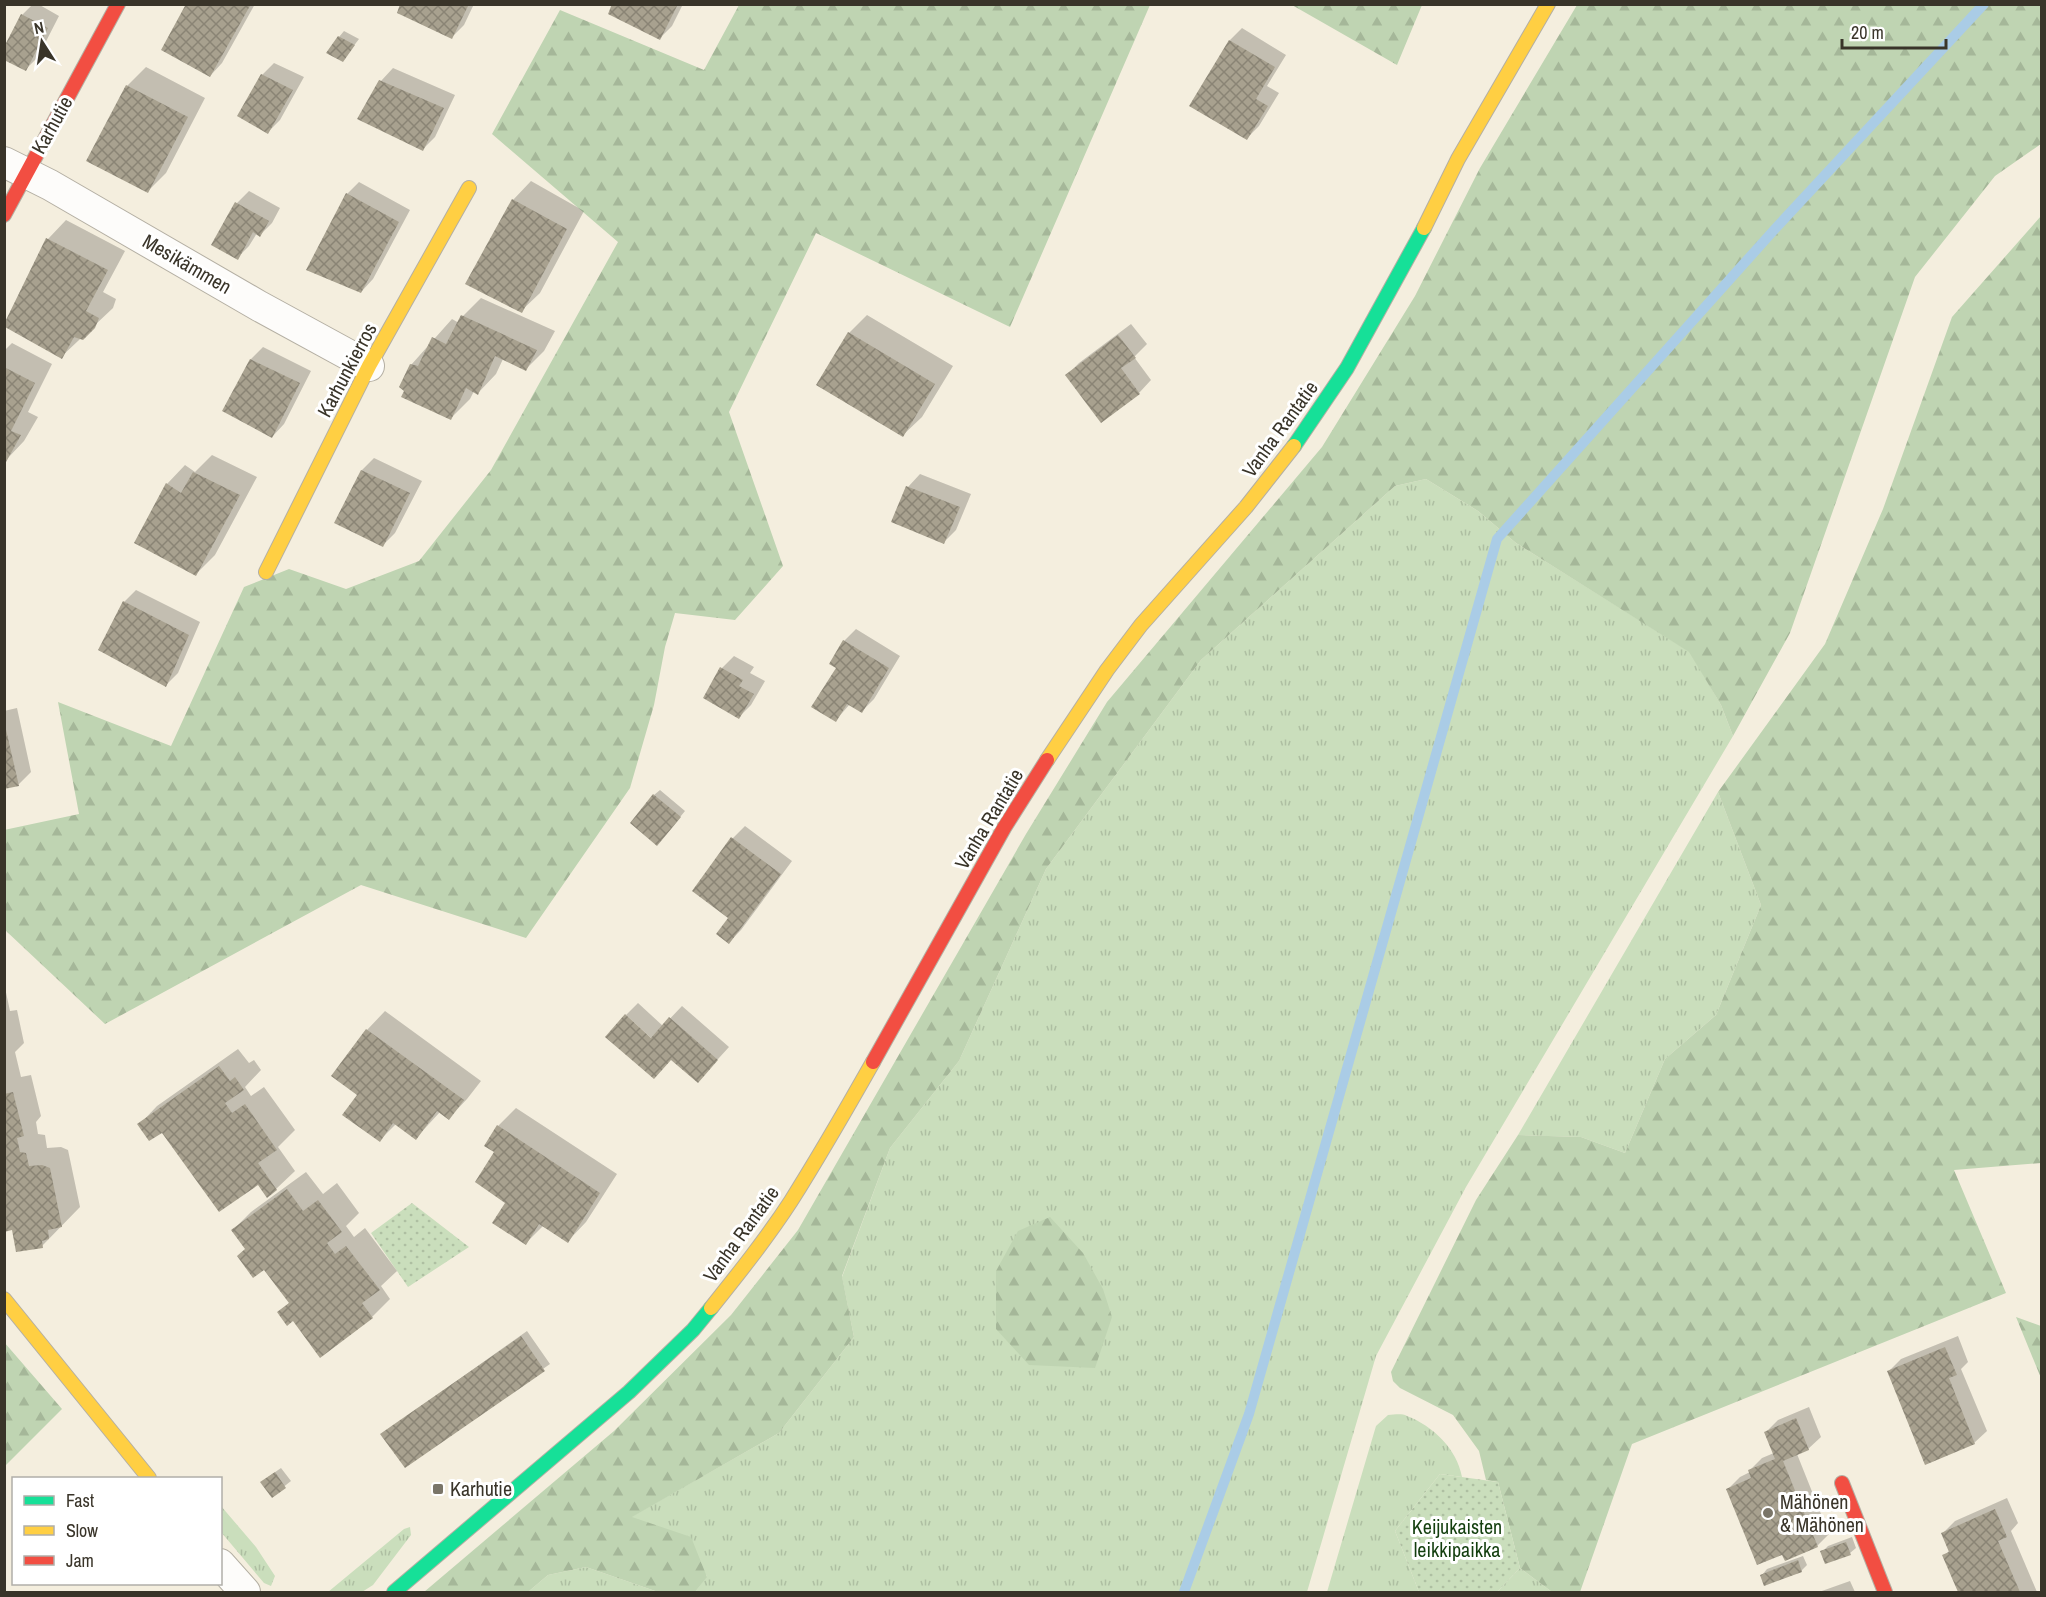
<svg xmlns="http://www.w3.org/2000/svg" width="2046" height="1597" font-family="'Archivo Narrow',sans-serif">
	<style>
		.grass { fill: url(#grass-tufts) }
		.forest { fill: url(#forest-firs) }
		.park { fill: url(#park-dots) }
		.shadow { fill: #0003 }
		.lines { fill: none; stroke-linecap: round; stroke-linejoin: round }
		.stream { stroke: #aacce6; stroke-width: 10 }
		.building { fill: url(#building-cross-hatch) }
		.street-casing { stroke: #b4afa3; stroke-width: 32 }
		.fast-casing { stroke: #b4afa3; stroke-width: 16 }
		.slow-casing { stroke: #b4afa3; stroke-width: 16 }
		.jam-casing { stroke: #b4afa3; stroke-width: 16 }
		.street { stroke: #fdfcfa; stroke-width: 30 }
		.fast { stroke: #16e098; stroke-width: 14 }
		.slow { stroke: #ffcf43; stroke-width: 14 }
		.jam { stroke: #f24e42; stroke-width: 14 }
		.poi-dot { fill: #7a7568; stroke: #fff; stroke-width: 2 }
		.labels { text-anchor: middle; stroke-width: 6; stroke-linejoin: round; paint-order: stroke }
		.street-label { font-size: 20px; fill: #393429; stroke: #fff }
		.poi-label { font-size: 20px; fill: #393429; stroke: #fff; text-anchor: start }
		.park-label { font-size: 20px; fill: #133e0e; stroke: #fff }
	</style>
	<defs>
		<pattern id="grass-tufts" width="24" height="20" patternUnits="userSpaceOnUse" patternTransform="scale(1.5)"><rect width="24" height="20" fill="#cadebc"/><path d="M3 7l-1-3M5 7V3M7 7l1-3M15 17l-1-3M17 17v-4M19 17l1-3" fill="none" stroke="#aebfa2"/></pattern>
		<pattern id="forest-firs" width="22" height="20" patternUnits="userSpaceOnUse" patternTransform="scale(1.5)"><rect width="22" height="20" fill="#bfd4b2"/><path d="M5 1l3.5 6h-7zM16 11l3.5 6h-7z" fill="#a5b799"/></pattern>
		<pattern id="park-dots" width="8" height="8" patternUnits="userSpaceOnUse" patternTransform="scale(1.5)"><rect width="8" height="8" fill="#cadebc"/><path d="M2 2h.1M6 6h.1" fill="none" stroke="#aebfa2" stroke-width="1.8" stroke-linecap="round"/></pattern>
		<pattern id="building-cross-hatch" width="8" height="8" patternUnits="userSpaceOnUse" patternTransform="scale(1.5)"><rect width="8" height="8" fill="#a8a18f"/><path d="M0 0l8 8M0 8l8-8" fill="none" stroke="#8a8475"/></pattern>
	</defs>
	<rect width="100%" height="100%" fill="#f4eede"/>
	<path class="grass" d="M1426 479 1478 511 1516 543 1690 652 1721 705 1733 736 1466 1187 1376 1356 1307 1592H695L707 1576 631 1517 779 1433 854 1337 842 1277 890 1148 959 1061 1046 869 1201 660 1395 486Z
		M1718 792 1761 905 1716 1015 1665 1059 1625 1153 1581 1137 1518 1135Z
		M1388 1415C1394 1415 1401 1413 1407 1416 1433 1426 1457 1449 1462 1477L1440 1474 1395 1531 1419 1592H1327L1376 1426Z
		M221 1506 256 1547 275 1576 271 1586 264 1583 221 1532Z
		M410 1527 411 1535 373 1585 362 1592H328L404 1529Z
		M586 1567 658 1592H528L548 1575Z
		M1520 1568 1552 1592H1497Z"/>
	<path class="forest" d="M739 5H1150L1010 327 816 233 729 412 783 566 735 620 675 613 665 647 654 705 630 788 526 938 361 885 105 1024 5 930 4 830 79 814 58 702 171 746 244 587 289 569 346 589 419 561 491 470 618 242 492 134 560 10 704 70Z
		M1292 5H1422L1397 65Z
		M1577 5H2041V144L1995 176 1915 277 1790 633 1733 736 1721 705 1689 652 1516 543 1478 511 1426 479 1395 486 1201 660 1046 869 959 1061 890 1148 842 1276 854 1337 779 1433 632 1517 691 1537 707 1577 695 1592H658L586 1567 548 1575 528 1592H424L614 1431 731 1315 798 1230 1026 834 1107 702 1322 447 1415 296 1480 168Z
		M2041 216V1163L1954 1170 2006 1293 1632 1444 1580 1592H1552L1520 1568 1498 1482 1486 1480 1479 1451 1453 1415 1400 1388 1393 1381 1391 1372 1476 1200 1518 1135 1581 1137 1625 1153 1665 1059 1716 1015 1761 905 1718 792 1825 644 1883 509 1952 317Z
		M1050 1217 1083 1253 1103 1289 1112 1317 1095 1368 1029 1365 996 1329V1271L1018 1231Z
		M2016 1317 2041 1326V1378Z
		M4 1342 62 1409 5 1466H4Z"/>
	<path class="park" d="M412 1203 469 1247 408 1287 371 1233Z
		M1440 1474 1498 1482 1520 1568 1497 1592H1419L1395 1531Z"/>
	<path class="shadow" d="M33 4H38L59 16 38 57 26 69 22 15Z
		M188 4H255L222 63 210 76Z
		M402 4H474L464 25 452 37Z
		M614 4H683L672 26 660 38Z
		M1242 28 1286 55 1267 86 1279 93 1259 126 1247 138 1230 40Z
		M344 31 359 39 343 60 339 37Z
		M274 63 304 77 280 120 268 132 262 75Z
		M146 67 205 98 166 173 148 191 88 160 127 86Z
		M393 68 455 95 435 137 423 149 359 118 381 81Z
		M531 181 584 211 540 293 521 311 513 200Z
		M359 182 410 210 373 279 361 292 347 194Z
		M249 191 280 208 272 223 260 235 257 233 249 246 237 258 213 245 237 203Z
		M66 220 125 251 103 292 116 299 113 308 61 357 4 325 48 239Z
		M481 298 555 331 544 351 526 369 503 359 496 374 478 393 474 391 470 399 451 418 411 365 452 319 459 323 463 316Z
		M867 315 953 366 922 417 903 435 849 333Z
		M1131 324 1147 344 1134 357 1151 380 1139 393 1101 421 1067 375 1079 363Z
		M12 343 52 364 28 412 38 417 24 441 6 460 4 351Z
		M263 347 311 371 284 424 272 437 224 410 251 359Z
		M212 455 257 477 215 555 196 574 167 484 185 465 195 472Z
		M374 458 422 481 395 533 383 545 362 470Z
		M920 474 971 494 956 530 944 542 893 522 908 487Z
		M136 590 200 622 178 673 166 685 124 602Z
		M856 629 900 656 874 699 862 711 850 704 836 720 838 667 844 641Z
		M734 656 754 667 750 673 765 681 751 705 739 717 705 698 722 668Z
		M17 708 31 772 19 784 4 787V711Z
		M660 790 685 811 663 838 654 795Z
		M745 826 792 861 741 930 729 942 730 918 694 891 733 838Z
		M4 983 10 1011 17 1010 24 1043 15 1052 21 1077 31 1075 41 1116 36 1122 38 1134 45 1135 47 1148 61 1147 68 1150 80 1207 42 1246 14 1228 4 1230Z
		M638 1003 663 1026 682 1006 729 1047 698 1081 626 1015Z
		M385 1011 481 1081 467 1099 449 1118 440 1112 416 1138 396 1124 380 1140 359 1094 367 1030Z
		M238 1049 249 1063 254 1060 261 1070 245 1087 251 1096 264 1087 295 1130 278 1147 295 1171 276 1189 258 1182 162 1131 139 1125 157 1106Z
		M516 1108 617 1174 586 1222 568 1241 544 1225 526 1243 507 1203 496 1152 498 1126Z
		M306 1172 323 1194 337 1183 359 1213 346 1226 354 1237 365 1228 397 1271 381 1286 390 1299 372 1317 293 1319 279 1312 290 1302 233 1230 251 1212Z
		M527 1331 550 1364 405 1466 382 1434Z
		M1958 1336 1968 1362 1961 1369 1987 1431 1974 1443 1889 1371 1901 1359Z
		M1809 1407 1821 1437 1808 1449 1797 1454 1829 1534 1817 1546 1728 1489 1740 1477 1750 1472V1470L1762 1458 1774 1453 1766 1432 1778 1420Z
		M281 1468 291 1481 272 1496 268 1477Z
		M2007 1498 2018 1523 2011 1531 2037 1592H1960L1944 1556 1950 1550 1943 1533 1955 1521Z
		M1852 1537 1856 1548 1850 1553 1822 1552 1828 1546Z
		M1803 1556 1807 1565 1801 1571 1762 1575 1767 1569Z
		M1850 1581 1855 1592H1819Z"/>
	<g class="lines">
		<path class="stream" d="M1184 1592 1249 1414 1497 539 1774 230 1984 4"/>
	</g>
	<path class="building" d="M186 4H251L210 77 161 50Z
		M400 4H469L452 39 397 13Z
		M612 4H678L660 40 608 14Z
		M21 14 48 28 26 71 4 60V47Z
		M338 36 355 45 343 62 326 53Z
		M1229 40 1275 67 1256 99 1268 106 1247 140 1189 106Z
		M261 74 293 90 268 134 237 116Z
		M379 80 444 108 423 151 357 119Z
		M126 85 188 117 148 193 86 161Z
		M346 193 399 222 361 293 306 270Z
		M512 199 567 229 522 313 465 284Z
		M235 202 269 221 260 237 253 232 238 260 211 245Z
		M46 238 108 270 86 311 99 318 95 328 83 340 74 337 62 359 5 327V322Z
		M461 315 537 350 526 371 495 356 478 395 466 388 451 420 401 397 404 391 399 387 410 364 418 366 432 337 446 344Z
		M848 332 935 384 903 437 816 385Z
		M1118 335 1136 358 1121 368 1140 394 1101 423 1065 375Z
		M250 359 300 383 272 438 222 411Z
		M4 367 35 383 11 431 21 435 6 462 4 461Z
		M361 470 410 493 383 547 334 523Z
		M193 472 240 495 196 576 134 543 166 483 181 493Z
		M906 486 960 507 944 544 891 522Z
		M123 601 189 635 166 687 98 650Z
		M843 640 889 668 862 713 847 704 836 722 811 707 836 668 829 664Z
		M720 667 743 680 739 686 754 694 739 719 703 698Z
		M4 721 19 786 4 789Z
		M653 794 681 817 657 846 630 823Z
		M731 837 781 874 729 944 716 934 728 918 692 891Z
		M625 1014 651 1038 669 1017 718 1060 698 1083 671 1060 654 1079 605 1037Z
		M366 1029 464 1100 449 1120 437 1111 416 1140 393 1123 380 1142 342 1115 357 1095 331 1076Z
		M219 1066 230 1081 235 1077 244 1090 225 1103 232 1113 245 1104 277 1150 258 1163 277 1190 267 1198 258 1185 219 1212 162 1133 149 1141 137 1124Z
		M13 1092 24 1136 17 1138 20 1152 26 1153 29 1166 42 1165 50 1168 62 1227 48 1230 49 1239 42 1241 43 1248 16 1252 12 1230 4 1232V1094Z
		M497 1125 600 1193 568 1243 539 1224 526 1245 492 1223 505 1203 475 1182 494 1152 484 1146Z
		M287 1189 303 1211 318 1200 342 1232 327 1243 335 1254 346 1246 380 1290 362 1303 373 1318 320 1358 293 1321 287 1326 277 1312 289 1303 264 1270 253 1278 237 1256 245 1249 231 1230Z
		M521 1336 545 1371 405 1468 380 1434Z
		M1945 1347 1957 1375 1949 1378 1975 1444 1925 1465 1887 1371Z
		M1796 1418 1809 1450 1783 1461 1818 1547 1785 1561 1782 1555 1757 1565 1726 1489 1751 1478 1748 1470 1775 1459 1764 1432Z
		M275 1472 286 1488 272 1498 260 1482Z
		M1995 1509 2007 1537 1998 1541 2020 1592H1958L1942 1555 1949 1552 1941 1533Z
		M1846 1542 1851 1555 1825 1564 1820 1551Z
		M1798 1560 1802 1572 1764 1586 1760 1575Z"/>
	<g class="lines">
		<g class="street-casing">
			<path id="street" d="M4 162 50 185 259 306 369 366
				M220 1564 245 1592"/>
		</g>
		<g class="fast-casing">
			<path id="fast" d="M1294 446 1347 368 1424 228
				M394 1592 629 1392 693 1330 711 1308"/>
		</g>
		<g class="slow-casing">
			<path id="slow" d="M1424 228 1458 159 1548 4
				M266 572 369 366 469 188
				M1047 760 1107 670 1141 625 1246 507 1294 446
				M4 1299 149 1478
				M711 1308C739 1273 767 1238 791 1201 820 1155 847 1108 873 1062"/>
		</g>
		<g class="jam-casing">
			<path id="jam" d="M4 215 118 4
				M873 1062 1004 828 1047 760
				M1842 1483 1885 1592"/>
		</g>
		<use href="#street" class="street"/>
		<use href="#fast" class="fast"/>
		<use href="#slow" class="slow"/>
		<use href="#jam" class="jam"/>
	</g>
	<g class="poi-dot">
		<rect x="432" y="1483" width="12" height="12" rx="3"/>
		<circle cx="1768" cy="1513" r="6"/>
	</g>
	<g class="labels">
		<g class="street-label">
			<text transform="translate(52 125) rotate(-61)" y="7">Karhutie</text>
			<text transform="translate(187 264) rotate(30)" y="7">Mesikämmen</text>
			<text transform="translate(347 370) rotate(-62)" y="7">Karhunkierros</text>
			<text transform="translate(1280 429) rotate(-54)" y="7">Vanha Rantatie</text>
			<text transform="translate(989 819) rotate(-59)" y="7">Vanha Rantatie</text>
			<text transform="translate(741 1234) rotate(-54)" y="7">Vanha Rantatie</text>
		</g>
		<g class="poi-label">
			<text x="450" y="1496">Karhutie</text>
			<text x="1780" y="1509">Mähönen<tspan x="1780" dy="23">&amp; Mähönen</tspan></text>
		</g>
		<g class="park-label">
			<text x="1457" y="1534">Keijukaisten<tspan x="1457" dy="23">leikkipaikka</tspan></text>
		</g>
	</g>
	<rect width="2046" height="1597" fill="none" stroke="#393429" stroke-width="12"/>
	<rect x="12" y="1477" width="210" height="108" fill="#ffffff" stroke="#b0aea9" stroke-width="1.5"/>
	<rect x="24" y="1496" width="30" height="9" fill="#16e098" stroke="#b0aea9" stroke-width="1.5"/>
	<text x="66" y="1507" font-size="18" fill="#393429">Fast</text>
	<rect x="24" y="1526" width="30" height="9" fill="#ffcf43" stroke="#b0aea9" stroke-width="1.5"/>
	<text x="66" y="1537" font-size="18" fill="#393429">Slow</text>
	<rect x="24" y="1556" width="30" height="9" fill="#f24e42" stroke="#b0aea9" stroke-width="1.5"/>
	<text x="66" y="1567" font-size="18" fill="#393429">Jam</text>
	<g transform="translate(42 42) rotate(348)" stroke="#ffffff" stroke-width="4.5" paint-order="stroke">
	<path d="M0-4.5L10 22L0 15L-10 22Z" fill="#393429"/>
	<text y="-9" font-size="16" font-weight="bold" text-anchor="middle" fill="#393429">N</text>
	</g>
	<path d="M1842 39v9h104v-9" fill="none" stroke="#393429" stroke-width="3"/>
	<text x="1851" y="39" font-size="18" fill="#393429" stroke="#ffffff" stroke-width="4.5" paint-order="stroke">20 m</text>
</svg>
